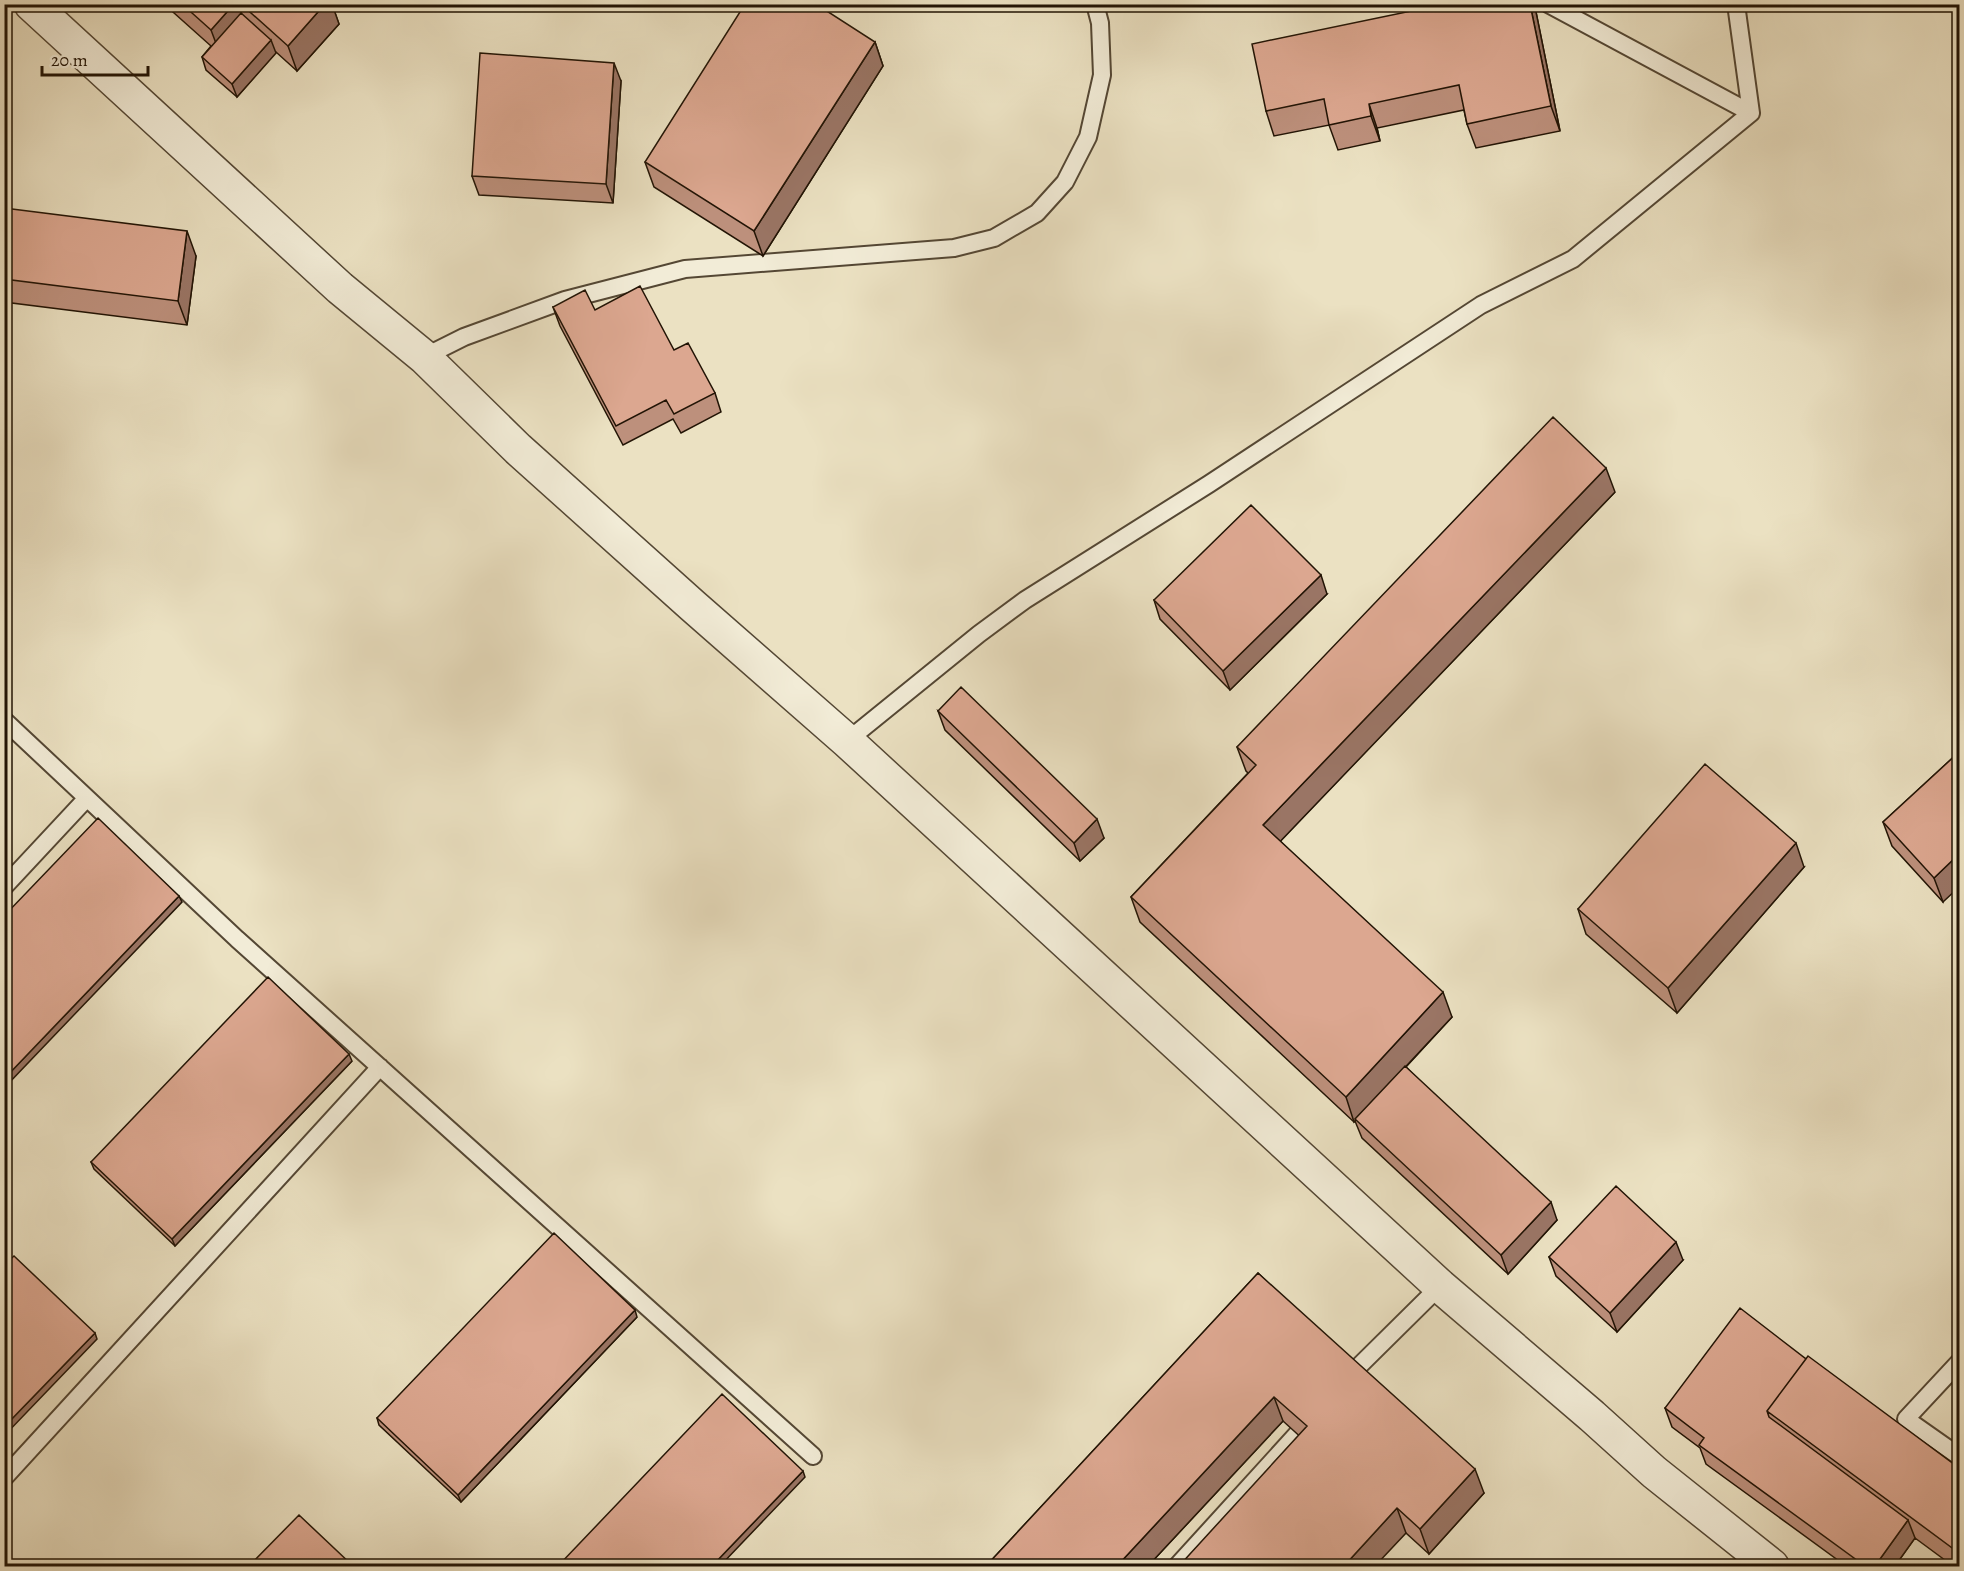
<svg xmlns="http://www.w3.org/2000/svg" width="1964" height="1571" font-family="Alegreya,serif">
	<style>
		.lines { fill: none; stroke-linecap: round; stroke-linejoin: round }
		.lane-casing { stroke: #544734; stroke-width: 20 }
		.street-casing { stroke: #544734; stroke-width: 36 }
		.lane { stroke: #f2ecd7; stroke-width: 16 }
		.street { stroke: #f2ecd7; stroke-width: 33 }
		.wall { fill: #bd907c; stroke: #221405; stroke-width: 1.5 }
		.shaded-wall { fill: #9a7565; stroke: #221405; stroke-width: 1.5 }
		.building { fill: #dca790; stroke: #221405; stroke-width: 1.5 }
	</style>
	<rect width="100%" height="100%" fill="#ebe1c2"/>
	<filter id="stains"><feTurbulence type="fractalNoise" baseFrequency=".00333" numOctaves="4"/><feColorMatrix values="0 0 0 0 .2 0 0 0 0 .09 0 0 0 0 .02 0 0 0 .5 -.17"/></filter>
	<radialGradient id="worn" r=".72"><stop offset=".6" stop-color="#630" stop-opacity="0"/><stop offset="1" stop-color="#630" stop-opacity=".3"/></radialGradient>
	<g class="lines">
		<g class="lane-casing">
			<path id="lane" d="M1548 4 1751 113
				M424 357 464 337 565 300 685 269 954 248 994 238 1037 213 1065 182 1088 137 1102 75 1100 23 1095 4
				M4 720 237 939 813 1456
				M847 741 979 634 1025 600 1209 484 1481 305 1573 259 1751 113 1736 4
				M4 887 87 798
				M1960 1361 1906 1419 1960 1457
				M1351 1374 1440 1286
				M4 1478 380 1067
				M1177 1566 1297 1434"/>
		</g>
		<g class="street-casing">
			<path id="street" d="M31 4 340 288 424 357 518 449 693 606 847 741 1440 1286 1592 1416 1654 1472 1772 1566"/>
		</g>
		<use href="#lane" class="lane"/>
		<use href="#street" class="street"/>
	</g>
	<path class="wall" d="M164 4H332L339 24 297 71 276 52 237 97 206 70 202 57 211 46Z
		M1536 12 1560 131 1476 148 1467 124 1464 110 1377 128 1380 141 1338 150 1329 125 1274 136 1266 111Z
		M875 42 883 66 763 256 654 187 645 162Z
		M621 81 613 203 479 195 472 176Z
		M4 208 196 256 187 325 4 302Z
		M553 307 595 310 674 350 715 393 721 412 681 433 673 419 623 445 560 326Z
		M1615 492 1280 841 1452 1017 1406 1067 1557 1220 1508 1274 1362 1138 1355 1121 1354 1122 1140 922 1131 897 1248 773 1246 771 1237 747Z
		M1327 594 1230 690 1160 619 1154 600Z
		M938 711 1104 838 1080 861 945 730Z
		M1959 752 1943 902 1892 846 1883 822Z
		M1804 867 1677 1013 1586 934 1578 909Z
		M352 1061 175 1246 94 1169 91 1162Z
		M1549 1257 1683 1260 1617 1332 1556 1276Z
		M1258 1273 1484 1493 1429 1554 1283 1421 1148 1566H986Z
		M637 1317 461 1502 379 1425 377 1418Z
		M1806 1359 1959 1468V1566H1953L1915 1538 1895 1566H1846L1706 1464 1700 1448 1672 1427 1665 1408Z"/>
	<path class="shaded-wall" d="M234 4H238L246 26 220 54 211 30Z
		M325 4H332L339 24 297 71 288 46Z
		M1530 4H1533L1536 12 1560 131 1551 106Z
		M271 40 276 53 237 97 232 84Z
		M875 42 883 66 763 256 754 231Z
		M614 63 621 81 613 203 606 184Z
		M1369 104 1377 128 1380 141 1371 116Z
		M187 231 196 256 187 325 178 301Z
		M1606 468 1615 492 1272 850 1263 825Z
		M1321 575 1327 594 1230 690 1223 671Z
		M1097 819 1104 838 1080 861 1074 843Z
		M1796 843 1804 867 1677 1013 1668 988Z
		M1959 854V887L1943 902 1934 878Z
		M179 896 182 902 5 1087 4 1079Z
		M1443 992 1452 1017 1354 1122 1346 1097Z
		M349 1054 352 1061 175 1246 172 1239Z
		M1551 1202 1557 1220 1508 1274 1501 1255Z
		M1676 1242 1683 1260 1617 1332 1610 1313Z
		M635 1310 637 1317 461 1502 458 1495Z
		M95 1333 97 1339 4 1436V1427Z
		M1274 1397 1283 1421 1148 1566H1117Z
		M1475 1469 1484 1493 1429 1554 1420 1529Z
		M803 1471 805 1477 720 1566H712Z
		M1397 1508 1406 1533 1375 1566H1344Z
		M1908 1520 1915 1538 1895 1566H1875Z"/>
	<path class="building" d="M182 4H234L211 30Z
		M241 4H325L288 46Z
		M745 4H816L875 42 754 231 645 162Z
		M1445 4H1530L1551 106 1467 124 1459 85 1369 104 1371 116 1329 125 1324 99 1266 111 1252 44Z
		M241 13 271 40 232 84 202 57Z
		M480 53 614 63 606 184 472 176Z
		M4 208 187 231 178 301 4 279Z
		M640 286 674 350 688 343 715 393 674 414 666 400 616 426 553 307 585 290 595 310Z
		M1553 417 1606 468 1263 825 1443 992 1346 1097 1131 897 1256 765 1237 747Z
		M1251 505 1321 575 1223 671 1154 600Z
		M961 687 1097 819 1074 843 938 711Z
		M1959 752V854L1934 878 1883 822Z
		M1705 764 1796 843 1668 988 1578 909Z
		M98 818 179 896 4 1079V916Z
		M268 977 349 1054 172 1239 91 1162Z
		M1405 1066 1551 1202 1501 1255 1355 1119Z
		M1616 1186 1676 1242 1610 1313 1549 1257Z
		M554 1233 635 1310 458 1495 377 1418Z
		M14 1256 95 1333 4 1427V1265Z
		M1258 1273 1475 1469 1420 1529 1397 1508 1344 1566H1179L1307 1426 1274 1397 1117 1566H986Z
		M1740 1308 1806 1359 1767 1411 1769 1417 1908 1520 1875 1566H1865L1699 1445 1704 1438 1665 1408Z
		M1808 1356 1959 1468V1553L1767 1411Z
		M722 1394 803 1471 712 1566H558Z
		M299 1515 353 1566H249Z"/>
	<rect width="1964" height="1571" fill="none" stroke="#ebe1c2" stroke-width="24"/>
	<rect x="6" y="6" width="1952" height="1559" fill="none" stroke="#221405" stroke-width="3"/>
	<rect x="12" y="12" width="1940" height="1547" fill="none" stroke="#221405" stroke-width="1.5"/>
	<path d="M42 66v9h106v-9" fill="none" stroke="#221405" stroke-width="3"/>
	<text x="51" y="66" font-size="18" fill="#221405" stroke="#f2ecd7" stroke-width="4.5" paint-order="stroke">20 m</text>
	<rect width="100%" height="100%" filter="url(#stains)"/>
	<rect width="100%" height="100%" fill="url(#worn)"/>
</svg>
